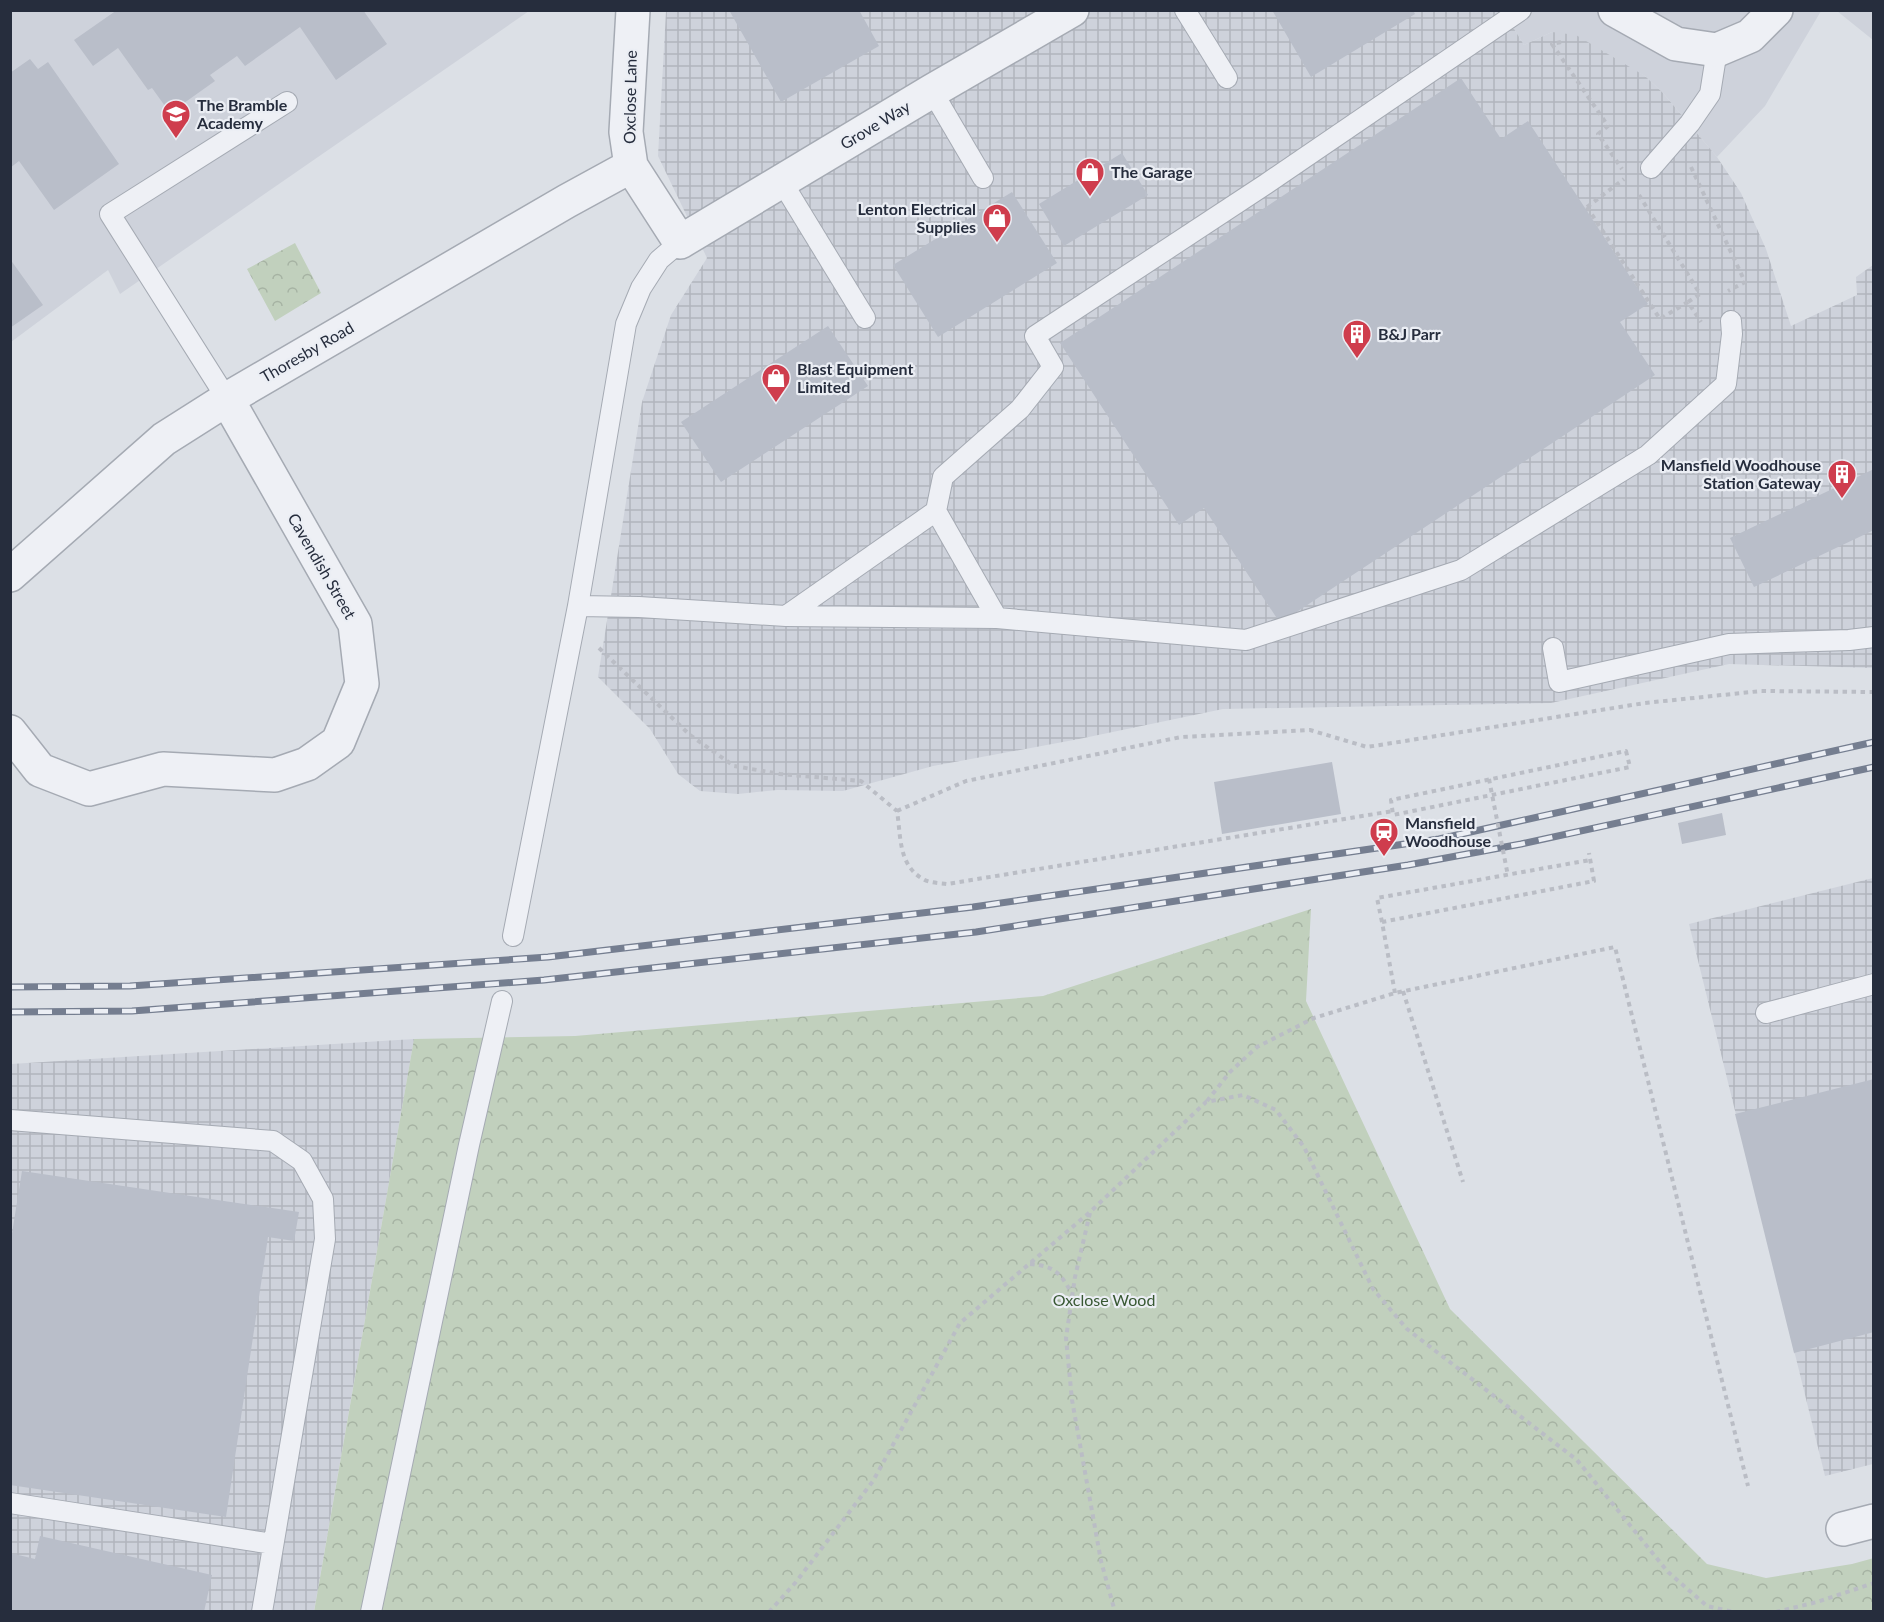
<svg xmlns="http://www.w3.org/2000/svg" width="1884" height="1622" font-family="Lato,sans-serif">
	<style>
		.built { fill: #ced2db }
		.industrial { fill: url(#industrial-grid) }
		.forest { fill: url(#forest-crowns) }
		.building { fill: #b9bec9 }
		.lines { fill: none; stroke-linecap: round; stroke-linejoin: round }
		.lane-casing { stroke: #a5aab3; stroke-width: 22 }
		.street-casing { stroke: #a5aab3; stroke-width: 36 }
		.path { stroke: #babdc5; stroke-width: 4; stroke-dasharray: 4.5 4.5; stroke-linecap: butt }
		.lane { stroke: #eef0f5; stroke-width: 20 }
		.street { stroke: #eef0f5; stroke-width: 33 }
		.rail-casing { stroke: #757e90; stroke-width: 7 }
		.rail { stroke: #ebeef4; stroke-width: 4.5; stroke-dasharray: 14; stroke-linecap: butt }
		.path-bridge { stroke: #babdc5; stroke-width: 4; stroke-dasharray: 4.5 4.5; stroke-linecap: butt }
		.labels { text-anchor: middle; stroke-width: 4.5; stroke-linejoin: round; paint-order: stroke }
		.street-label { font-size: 16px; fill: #262d3d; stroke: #ebeef4 }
		.poi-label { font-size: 16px; font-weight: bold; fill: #262d3d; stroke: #ebeef4; text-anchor: start }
		.park-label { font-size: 16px; fill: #385833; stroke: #ebeef4 }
	</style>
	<defs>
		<pattern id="industrial-grid" width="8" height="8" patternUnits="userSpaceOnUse" patternTransform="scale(1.5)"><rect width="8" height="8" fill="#ced2db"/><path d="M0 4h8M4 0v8" fill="none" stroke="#b1b5bd"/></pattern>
		<pattern id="forest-crowns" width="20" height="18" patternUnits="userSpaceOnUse" patternTransform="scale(1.5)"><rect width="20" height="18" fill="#c1d0bd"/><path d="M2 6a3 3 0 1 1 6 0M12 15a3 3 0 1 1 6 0" fill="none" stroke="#a6b3a3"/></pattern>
	</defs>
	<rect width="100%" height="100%" fill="#dce0e6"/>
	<path class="built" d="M11 11H529L120 294 108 270 11 342Z
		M1503 11H1821L1765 106 1717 157 1663 93 1645 76 1552 32 1524 45Z
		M1837 11H1873V40Z"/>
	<path class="industrial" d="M666 11H1503L1524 45 1552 32 1576 35 1645 76 1663 93 1717 157 1741 193 1766 249 1791 326 1857 295 1856 277 1873 265V668L1729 664 1551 703 1223 709 1079 739 933 766 843 791 777 790 738 794 700 791 678 774 650 729 598 677 642 402 671 315 707 258 658 156Z
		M1873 878V1464L1825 1476 1689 924Z
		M414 1039 314 1611 11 1612V1064Z"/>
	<path class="forest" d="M295 243 321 293 275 321 247 269Z
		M1311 909 1306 1001 1450 1309 1707 1564 1766 1578 1852 1564 1874 1558 1873 1612H314L414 1039 575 1036 1043 996Z"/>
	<path class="building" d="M117 10H363L387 44 336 80 300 27 245 66 237 56 210 75 215 81 170 113 152 88 148 90 118 48 93 66 74 40Z
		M729 10H859L879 46 781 102Z
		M1272 10H1413L1415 14 1311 77Z
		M30 59 38 69 48 62 119 164 54 210 19 161 10 168V73Z
		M1461 78 1501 139 1528 121 1648 304 1620 322 1655 375 1280 623 1204 508 1179 525 1060 343Z
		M1122 153 1148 195 1064 246 1039 204Z
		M1012 192 1057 263 938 337 893 265Z
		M10 259 43 305 10 328Z
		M828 326 868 386 721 482 681 422Z
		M1874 469V530L1754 587 1730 538Z
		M1332 762 1341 814 1222 834 1214 782Z
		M1722 813 1726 835 1682 844 1678 823Z
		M1874 1079V1332L1794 1353 1735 1114Z
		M22 1171 299 1212 294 1241 268 1237 226 1517 10 1485V1246Z
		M40 1536 212 1575 204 1612H10V1553L35 1559Z"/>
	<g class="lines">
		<g class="lane-casing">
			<path id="lane" d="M1185 10 1227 78
				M932 91 983 178
				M1651 168 1690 123 1710 94 1717 50
				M782 182 865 318
				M227 399 110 214 287 102
				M936 511 997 618
				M578 606 639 607 786 616 997 618 1246 640 1461 570 1648 455 1726 384 1732 334 1731 321
				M786 616 936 511 943 477 1020 409 1053 367 1035 336 1266 184 1521 10
				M1553 648 1559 682 1729 644 1849 640 1874 637
				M513 936 578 606 626 324 641 288 659 260 680 242
				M1766 1013 1874 984
				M10 1120 273 1141 302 1161 323 1199 325 1239 262 1612
				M10 1503 273 1544
				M371 1612 469 1145 502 1001"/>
		</g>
		<g class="street-casing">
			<path id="street" d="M633 10 626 132 631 166 680 242 932 91 1072 10
				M1615 10 1676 44 1717 50 1750 36 1776 10
				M10 575 164 439 227 399 567 201 631 166
				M10 732 40 770 89 789 163 769 275 775 307 764 338 742 362 684 355 624 227 399
				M1843 1529 1874 1521"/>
		</g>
		<path class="path" d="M1561 42 1552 44 1608 126 1598 134 1622 169
			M1691 167 1745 282 1728 291
			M1639 195 1700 294 1688 302 1701 322
			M1587 207 1660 319 1688 302
			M1587 207 1624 179
			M599 648 690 735 734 766 780 774 861 781 897 811C901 836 898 865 923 879 929 883 940 883 947 884L1393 811
			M1626 751 1630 767 1393 815 1391 800Z
			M897 811 966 781 1181 737 1310 730 1367 747 1645 703 1761 691 1874 692
			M1382 922 1377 898 1590 860
			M1403 991 1463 1182
			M1395 993 1382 922 1594 881 1589 853
			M1207 1101 1230 1072 1257 1047 1314 1018 1395 993 1615 947 1748 1486
			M1090 1213 1075 1277 1066 1338 1072 1400 1101 1561 1115 1612
			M1030 1264C1054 1266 1060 1272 1072 1294
			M769 1612 796 1582 873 1481 960 1323 1090 1212 1206 1102 1243 1095 1276 1110 1304 1147 1373 1289 1407 1329 1577 1460 1668 1572 1707 1606 1734 1612
			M1776 1612 1817 1602 1874 1583"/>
		<use href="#lane" class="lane"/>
		<use href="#street" class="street"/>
		<g class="rail-casing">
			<path id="rail" d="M10 987 130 986 548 957 973 907 1439 839 1874 742
				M10 1012 132 1011 544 980 976 932 1408 865 1521 844 1874 767"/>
		</g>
		<use href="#rail" class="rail"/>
		<path class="path-bridge" d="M1489 779 1508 876"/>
	</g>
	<defs>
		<g id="school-pin" transform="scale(1.5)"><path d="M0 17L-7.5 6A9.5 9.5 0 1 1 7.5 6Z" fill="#cf3d4d" stroke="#ebeef4"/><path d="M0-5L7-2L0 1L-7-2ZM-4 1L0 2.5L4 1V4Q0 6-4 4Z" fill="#fff"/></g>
		<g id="shop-pin" transform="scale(1.5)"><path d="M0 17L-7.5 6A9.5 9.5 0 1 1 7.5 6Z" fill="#cf3d4d" stroke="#ebeef4"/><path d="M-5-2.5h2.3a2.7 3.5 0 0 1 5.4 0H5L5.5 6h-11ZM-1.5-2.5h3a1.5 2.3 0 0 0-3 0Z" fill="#fff"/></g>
		<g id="building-pin" transform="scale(1.5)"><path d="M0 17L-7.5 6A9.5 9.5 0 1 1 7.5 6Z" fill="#cf3d4d" stroke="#ebeef4"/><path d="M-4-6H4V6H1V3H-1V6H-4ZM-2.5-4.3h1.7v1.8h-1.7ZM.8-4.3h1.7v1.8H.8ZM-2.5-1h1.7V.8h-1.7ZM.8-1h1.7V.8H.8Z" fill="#fff"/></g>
		<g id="station-pin" transform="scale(1.5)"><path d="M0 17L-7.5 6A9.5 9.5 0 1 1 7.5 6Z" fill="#cf3d4d" stroke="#ebeef4"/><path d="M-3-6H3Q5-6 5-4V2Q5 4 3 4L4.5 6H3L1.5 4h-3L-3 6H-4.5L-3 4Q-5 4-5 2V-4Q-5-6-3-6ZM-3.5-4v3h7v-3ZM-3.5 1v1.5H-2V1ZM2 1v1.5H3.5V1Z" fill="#fff"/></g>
	</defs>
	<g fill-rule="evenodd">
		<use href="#school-pin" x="176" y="114"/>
		<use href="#shop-pin" x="1090" y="172"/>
		<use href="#shop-pin" x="997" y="218"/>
		<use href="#building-pin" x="1357" y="334"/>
		<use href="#shop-pin" x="776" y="378"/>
		<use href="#building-pin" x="1842" y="474"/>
		<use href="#station-pin" x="1384" y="832"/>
	</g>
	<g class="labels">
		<g class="street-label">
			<text transform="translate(630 97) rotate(-89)" y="6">Oxclose Lane</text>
			<text transform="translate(875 125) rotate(-31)" y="6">Grove Way</text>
			<text transform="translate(307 352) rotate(-30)" y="6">Thoresby Road</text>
			<text transform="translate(322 566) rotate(60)" y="6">Cavendish Street</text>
		</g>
		<g class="poi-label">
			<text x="197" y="111">The Bramble<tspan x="197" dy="18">Academy</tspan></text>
			<text x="1111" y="178">The Garage</text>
			<text x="976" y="215" text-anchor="end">Lenton Electrical<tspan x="976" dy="18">Supplies</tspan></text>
			<text x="1378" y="340">B&amp;J Parr</text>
			<text x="797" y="375">Blast Equipment<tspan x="797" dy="18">Limited</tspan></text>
			<text x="1821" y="471" text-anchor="end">Mansfield Woodhouse<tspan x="1821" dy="18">Station Gateway</tspan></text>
			<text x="1405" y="829">Mansfield<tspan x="1405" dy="18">Woodhouse</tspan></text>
		</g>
		<g class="park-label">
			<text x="1104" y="1306">Oxclose Wood</text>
		</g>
	</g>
	<rect width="1884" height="1622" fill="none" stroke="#262d3d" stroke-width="24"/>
</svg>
